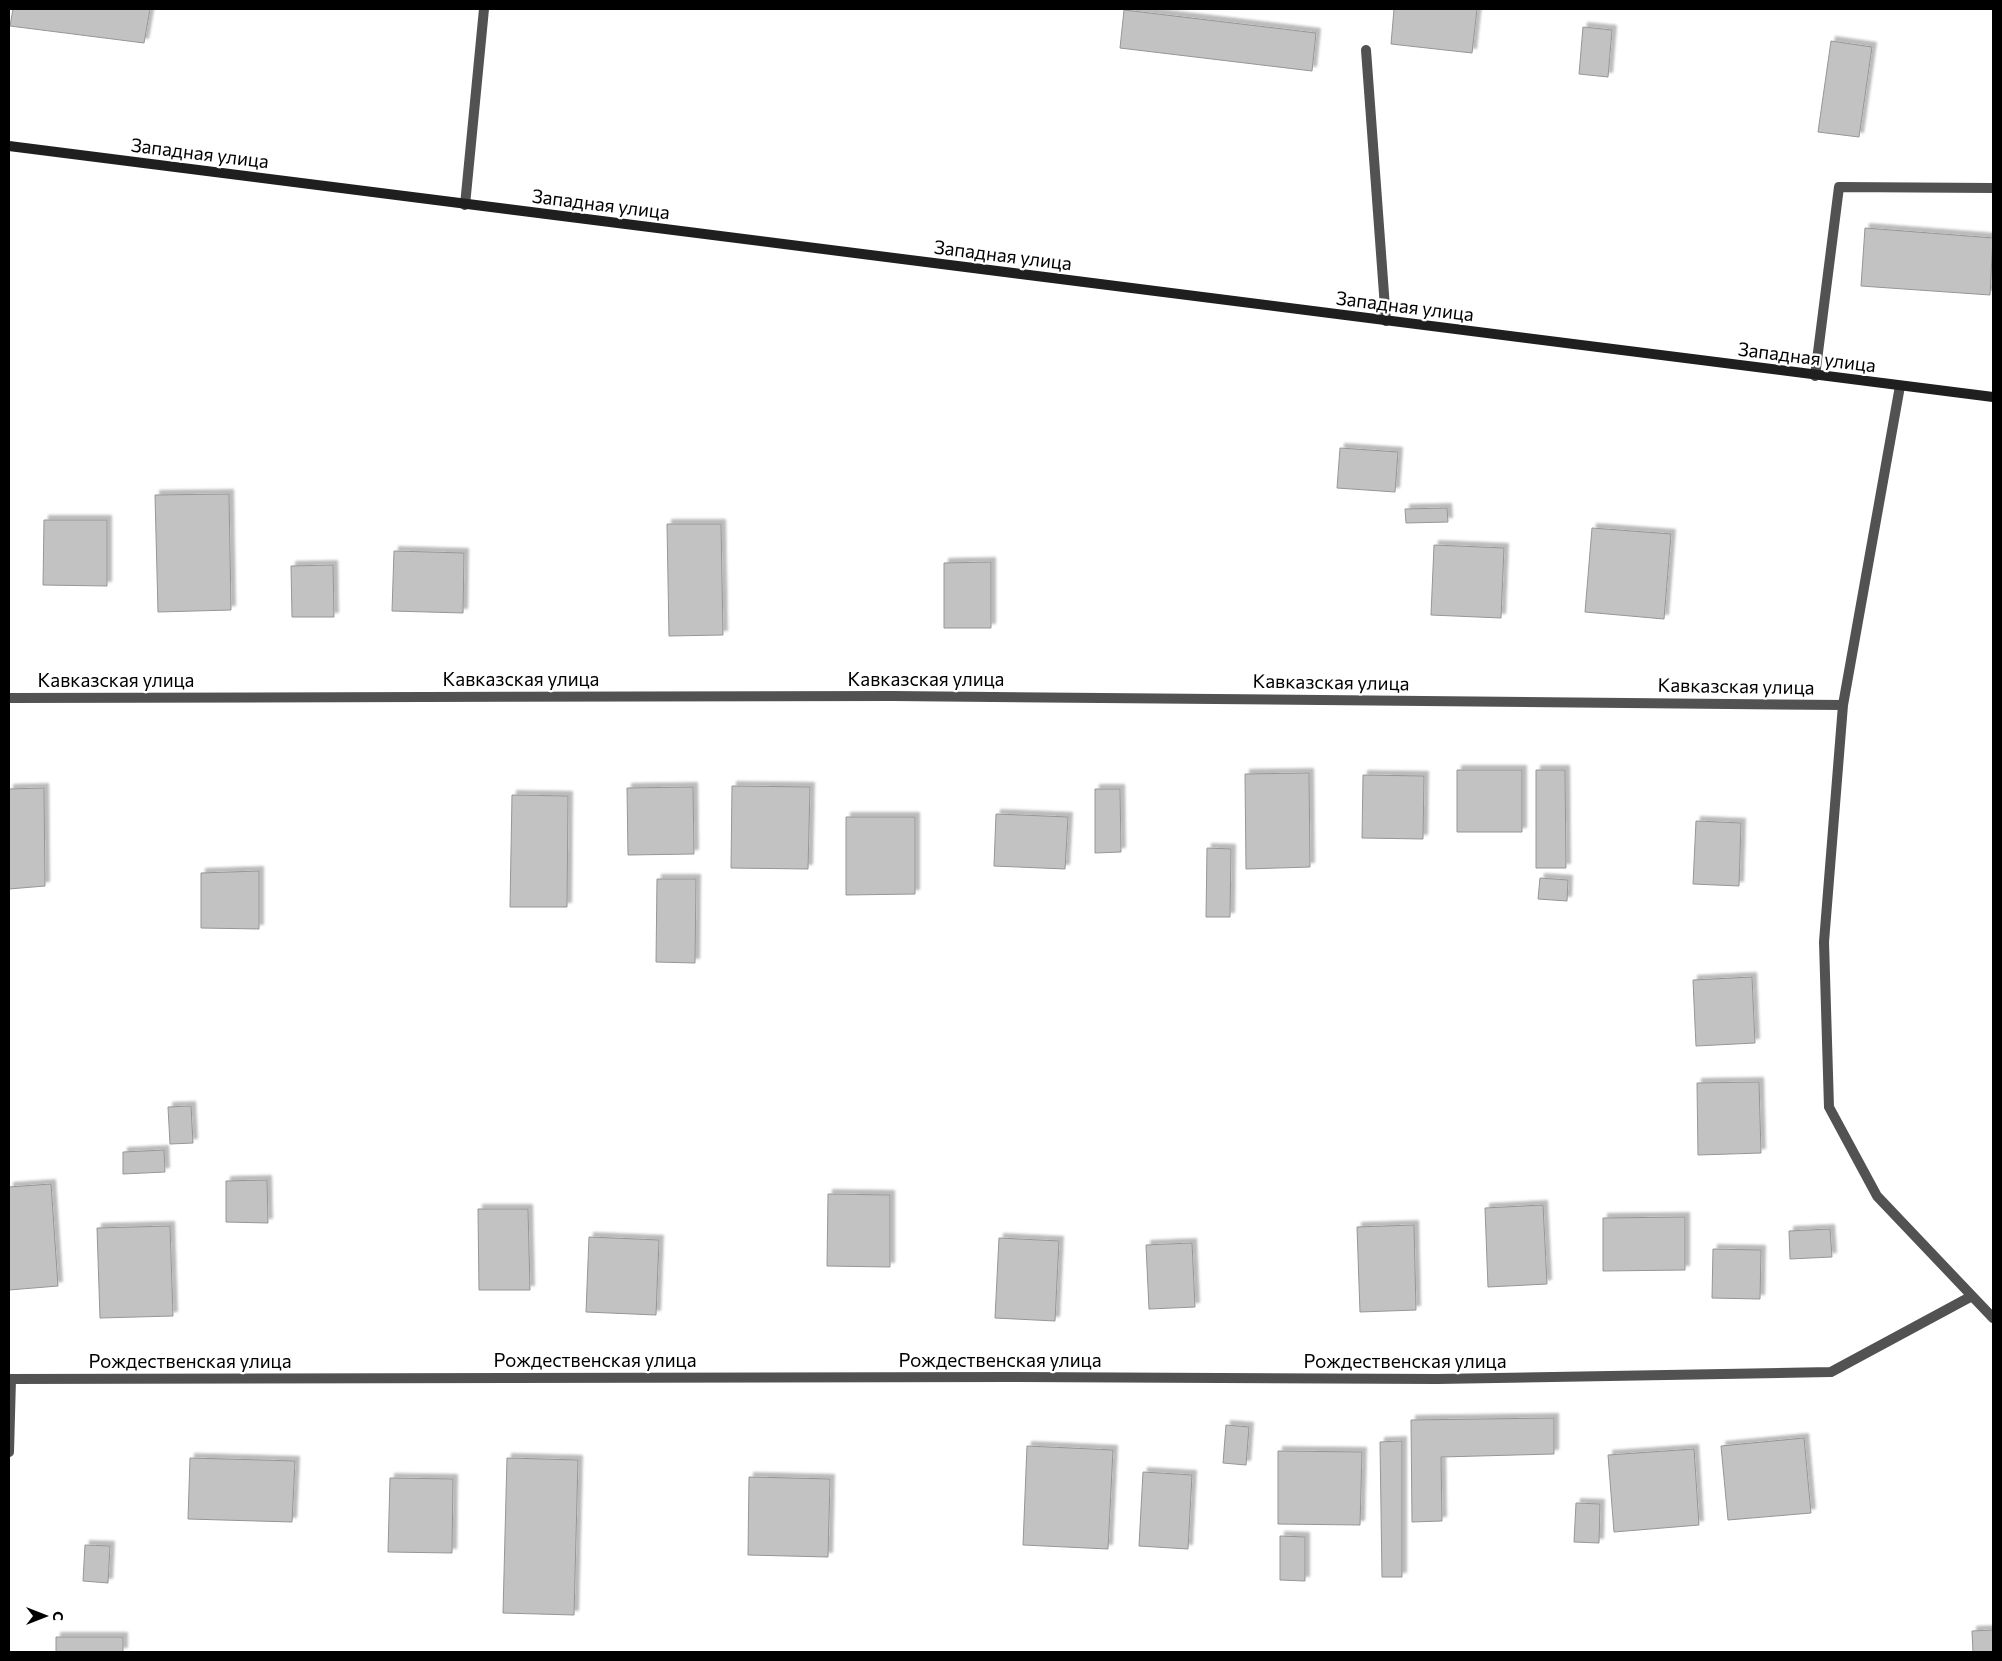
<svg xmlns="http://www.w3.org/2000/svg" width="2002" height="1661" font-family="Commissioner,sans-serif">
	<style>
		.building { fill: #c2c2c2; stroke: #969696; filter: url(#shadow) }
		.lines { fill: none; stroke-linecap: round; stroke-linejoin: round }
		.service { stroke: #525252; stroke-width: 10 }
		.minor { stroke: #525252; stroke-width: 10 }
		.secondary { stroke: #1f1f1f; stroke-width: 10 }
		.labels { text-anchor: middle; stroke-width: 4.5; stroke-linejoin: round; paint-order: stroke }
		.street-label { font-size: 19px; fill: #000; stroke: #fff }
	</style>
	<defs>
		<filter id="shadow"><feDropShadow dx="4.5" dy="-4.5" stdDeviation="1" flood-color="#0004"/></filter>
	</defs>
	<rect width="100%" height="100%" fill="#fff"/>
	<path class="building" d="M13 9H150L144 43 10 26Z
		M1394 9H1477L1472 53 1391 44Z
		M1124 10 1316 33 1312 71 1120 48Z
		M1583 27 1612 30 1608 77 1579 74Z
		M1831 41 1872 47 1859 137 1818 132Z
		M1865 228 1993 238 1990 295 1861 286Z
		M1340 448 1398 452 1395 492 1337 488Z
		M229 494 231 610 158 612 155 495Z
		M1447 508 1448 522 1406 523 1405 509Z
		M44 520H107V586L43 585Z
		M667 524H721L723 635 669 636Z
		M1592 528 1671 534 1664 619 1585 612Z
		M1434 545 1504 548 1501 618 1431 615Z
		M394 551 464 553 463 613 392 611Z
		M991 562V628H944V563Z
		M333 565 334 617H292L291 566Z
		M1457 770H1522V832H1457Z
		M1536 770H1565L1566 868H1536Z
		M1309 773 1310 867 1246 869 1245 774Z
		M1363 775 1424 776 1423 839 1362 838Z
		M732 786 810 787 808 869 731 868Z
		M693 787 694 854 628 855 627 788Z
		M44 788 45 886 9 889V789Z
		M1095 789H1120L1121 852 1095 853Z
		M512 795 568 796 567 907H510Z
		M996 814 1068 817 1065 869 994 866Z
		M846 817H915V894L846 895Z
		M1696 821 1741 823 1739 886 1693 884Z
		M1207 848 1231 849 1230 917H1206Z
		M259 871V929L201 928V873Z
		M1540 878 1568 880 1567 901 1538 899Z
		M657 879H696L695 963 656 962Z
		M1752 977 1755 1043 1696 1046 1693 980Z
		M1759 1082 1761 1153 1698 1155 1697 1083Z
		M191 1106 193 1143 170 1144 168 1107Z
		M164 1150 165 1172 123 1174V1152Z
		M267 1180 268 1223 226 1222V1181Z
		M51 1184 58 1286 9 1290V1187Z
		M828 1194 890 1195V1267L827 1266Z
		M1543 1205 1547 1284 1488 1287 1485 1208Z
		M478 1209H528L530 1290H479Z
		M1685 1217V1270L1603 1271V1218Z
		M1414 1225 1416 1310 1360 1312 1357 1227Z
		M170 1226 173 1316 100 1318 97 1228Z
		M1830 1229 1832 1257 1790 1259 1789 1231Z
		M589 1237 659 1240 656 1315 586 1312Z
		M999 1238 1059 1241 1055 1321 995 1318Z
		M1192 1243 1195 1307 1149 1309 1146 1245Z
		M1713 1249 1761 1250 1760 1299 1712 1298Z
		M1554 1418V1454L1441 1457 1442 1521 1412 1522 1411 1420Z
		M1226 1425 1249 1427 1246 1465 1223 1463Z
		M1804 1438 1811 1513 1728 1520 1721 1446Z
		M1402 1441V1577H1382L1380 1442Z
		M1027 1446 1113 1450 1108 1549 1023 1545Z
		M1694 1449 1699 1525 1614 1532 1608 1455Z
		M1278 1451 1362 1452 1360 1525 1278 1524Z
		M190 1458 295 1461 292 1522 188 1519Z
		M507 1458 578 1460 574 1615 503 1613Z
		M1143 1472 1192 1475 1188 1549 1139 1546Z
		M749 1477 830 1479 828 1557 748 1555Z
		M390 1478 453 1479 452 1553 388 1552Z
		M1576 1503 1600 1504 1599 1543 1574 1542Z
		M1280 1536 1305 1537V1581L1280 1580Z
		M85 1545 110 1546 108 1583 83 1581Z
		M1993 1630V1652H1973L1972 1631Z
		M56 1637H123V1652H56Z"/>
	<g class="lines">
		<path class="service" d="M1366 50 1386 321
			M465 205 484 9
			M1815 376 1839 187 1993 188
			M9 1452 11 1379"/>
		<path class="minor" d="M1900 386 1843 705 1824 942 1829 1107 1877 1196 1993 1318
			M9 698 893 696 1843 705
			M9 1379 1011 1377 1437 1379 1831 1372 1972 1296"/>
		<path class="secondary" d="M9 146 1993 397"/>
	</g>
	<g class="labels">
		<g class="street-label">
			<text transform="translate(200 153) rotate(7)" y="7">Западная улица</text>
			<text transform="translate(601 204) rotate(7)" y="7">Западная улица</text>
			<text transform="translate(1003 255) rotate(7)" y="7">Западная улица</text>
			<text transform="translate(1405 306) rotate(7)" y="7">Западная улица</text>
			<text transform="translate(1807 357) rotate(7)" y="7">Западная улица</text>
			<text x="521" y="686">Кавказская улица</text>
			<text x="926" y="686">Кавказская улица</text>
			<text x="116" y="687">Кавказская улица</text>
			<text transform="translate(1331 682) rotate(1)" y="7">Кавказская улица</text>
			<text transform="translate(1736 686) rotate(1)" y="7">Кавказская улица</text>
			<text x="595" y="1367">Рождественская улица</text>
			<text x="1000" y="1367">Рождественская улица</text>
			<text x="190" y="1368">Рождественская улица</text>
			<text x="1405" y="1368">Рождественская улица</text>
		</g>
	</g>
	<rect width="2002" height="1661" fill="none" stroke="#000000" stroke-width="20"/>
	<g transform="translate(45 1616) rotate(90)" stroke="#ffffff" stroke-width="4" paint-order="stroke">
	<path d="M0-4L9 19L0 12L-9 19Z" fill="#000000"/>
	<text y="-8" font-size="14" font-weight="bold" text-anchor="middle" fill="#000000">С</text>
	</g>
</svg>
